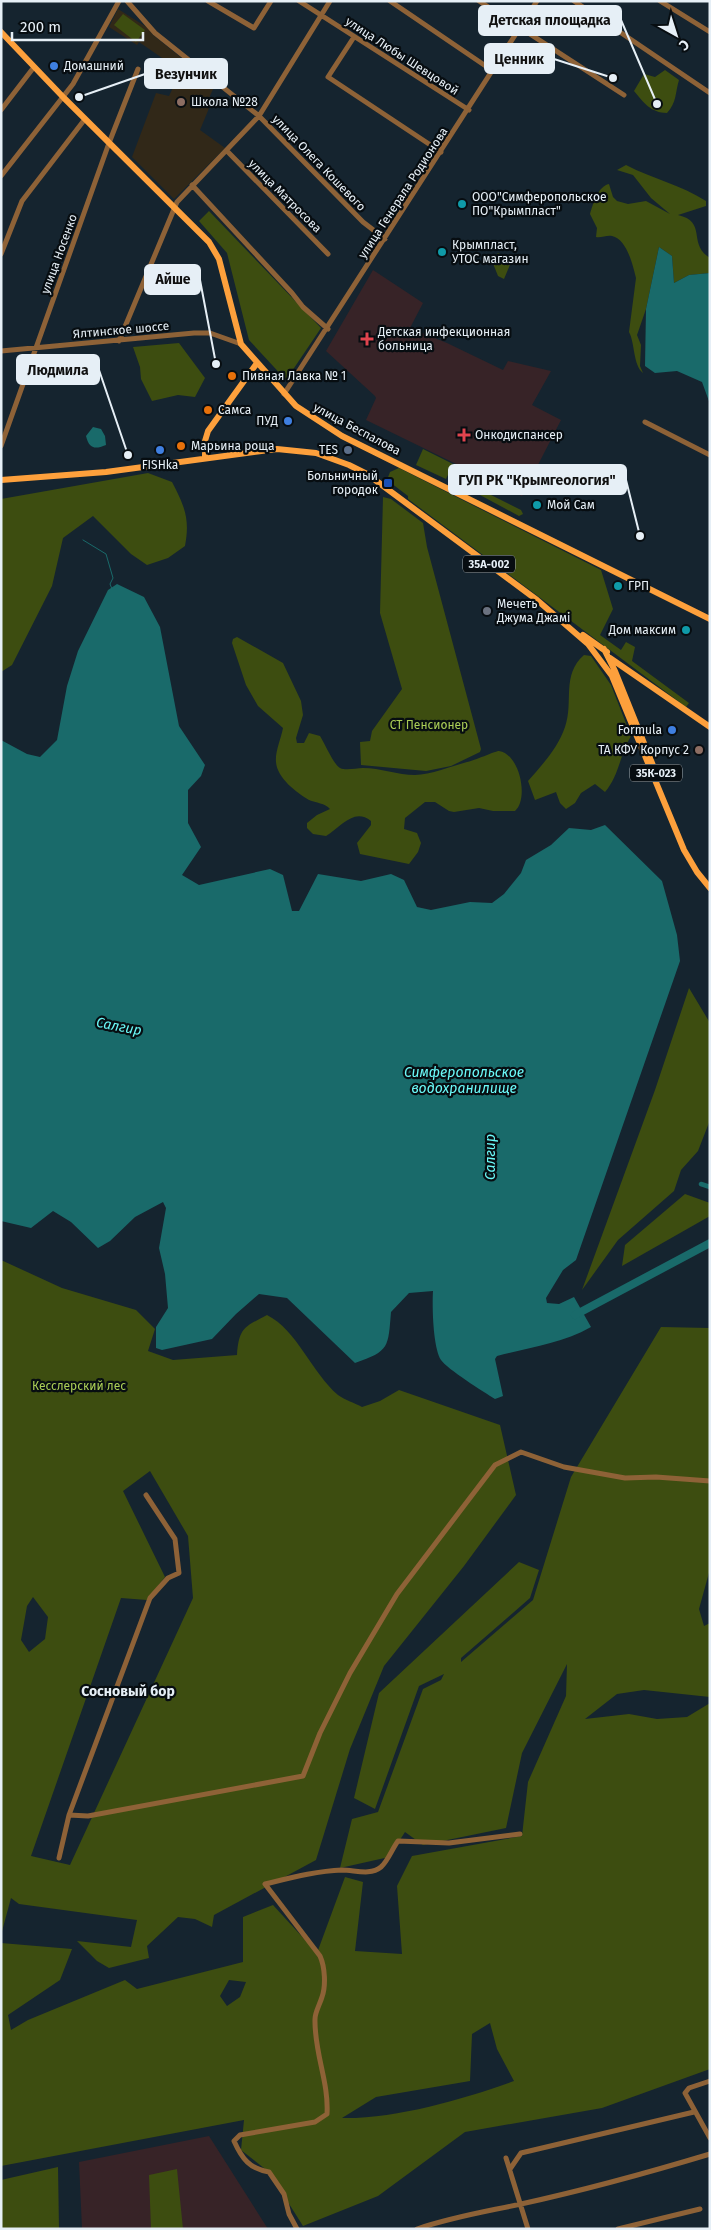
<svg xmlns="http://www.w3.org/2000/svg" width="711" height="2230" font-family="'Fira Sans',sans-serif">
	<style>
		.education { fill: #312818 }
		.medical { fill: #372327 }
		.green { fill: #3d4d10; fill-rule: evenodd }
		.water { fill: #196a6a }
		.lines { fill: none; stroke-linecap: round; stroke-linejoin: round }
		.stream { stroke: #196a6a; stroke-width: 1 }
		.canal { stroke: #196a6a; stroke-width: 4.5 }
		.river { stroke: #196a6a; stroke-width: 8 }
		.minor { stroke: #8e6237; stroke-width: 5 }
		.major { stroke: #fda03c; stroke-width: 6 }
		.shop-dot { fill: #3f7fe0; stroke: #070d11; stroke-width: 2 }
		.education-dot { fill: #8d6e63; stroke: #070d11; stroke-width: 2 }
		.culture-dot { fill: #0f9aa8; stroke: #070d11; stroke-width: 2 }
		.health-dot { fill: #e0444e; stroke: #070d11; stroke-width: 2 }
		.food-dot { fill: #e8710a; stroke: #070d11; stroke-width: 2 }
		.service-dot { fill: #5c6f8a; stroke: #070d11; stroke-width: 2 }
		.transit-dot { fill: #1a4fb4; stroke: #070d11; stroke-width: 2 }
		.worship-dot { fill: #6b7280; stroke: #070d11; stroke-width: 2 }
		.labels { text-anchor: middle; stroke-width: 4.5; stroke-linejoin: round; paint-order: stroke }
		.shield { fill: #070d11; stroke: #a3abb1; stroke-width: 1 }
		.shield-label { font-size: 11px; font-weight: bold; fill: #e6eff6 }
		.street-label { font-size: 12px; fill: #e6eff6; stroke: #070d11 }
		.poi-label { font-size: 12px; fill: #e6eff6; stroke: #070d11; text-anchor: start }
		.park-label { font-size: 12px; fill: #abce56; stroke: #070d11 }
		.water-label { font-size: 14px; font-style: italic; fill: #6bfaf9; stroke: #070d11 }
		.neighbourhood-label { font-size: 14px; font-weight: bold; fill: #e6eff6; stroke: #070d11 }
		.leader { fill: none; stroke: #e6eff6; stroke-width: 2 }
		.callout-dot { fill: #e6eff6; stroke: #070d11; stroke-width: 2 }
		.callout { fill: #e6eff6; stroke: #e6eff6; stroke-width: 2 }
		.callout-label { font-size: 14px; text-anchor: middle; font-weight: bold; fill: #111 }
	</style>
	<rect width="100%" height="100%" fill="#15242f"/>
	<path class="education" d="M118 9 148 28 153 35 215 85 209 98 210 106 200 130 225 148 174 199 132 157 156 93 169 96 181 71 139 42 137 45 109 27Z"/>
	<path class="medical" d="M373 270 423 303 410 328 447 343 503 370 508 361 551 371 532 405 561 420 522 496 366 420 376 398 375 396 326 351Z
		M209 2136 268 2229H82L79 2162Z"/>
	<path class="green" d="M123 14 145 30 136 42 114 25Z
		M665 70 679 80C675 93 677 102 667 113 651 113 643 102 634 91L644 74 655 77Z
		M626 165C653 179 681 185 706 201V206L678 215C708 222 687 244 710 258V273L689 275 674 283 672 256 659 247 646 309 637 335 641 345 640 366 643 373C633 365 635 343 629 332L636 278C633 266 627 239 612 236 607 235 601 238 596 237L597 228 590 214C593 204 598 186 609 184L613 197 617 201 628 204 646 201 670 214 651 198 633 175 617 170Z
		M209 211 321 328 286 380 249 340 227 253 199 221Z
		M498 253 512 260 504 279 498 276 492 261Z
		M179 343 205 378 195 397 178 395 152 401 141 379 140 367 133 347Z
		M423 449 453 464 446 479 416 465Z
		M399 468 601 570 613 609 600 635 621 650 626 642 635 647 632 661 689 703 686 707 408 499V496L387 480 390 472Z
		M148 473 172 482C185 507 190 519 185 546L168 558 147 565 131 554 93 516 63 538 52 586 12 665 1 672V499Z
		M455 477 521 510 523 514 519 516 454 481 453 478Z
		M383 497 391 499 423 523 427 547 481 749 480 752 451 766 426 771 361 765 360 742 370 741 372 731 402 689 380 613Z
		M237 637 283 663 301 701 303 715 296 738 297 743H304L309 733 320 736C325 744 334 765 340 768 346 771 356 768 363 768 380 768 398 775 415 775 430 775 452 766 467 762 474 761 495 751 499 751 520 754 529 799 515 811H493L479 808 454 812 449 811 435 802H425L405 818 404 829 417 833 421 843 418 852 409 864 360 854 357 843 371 825V821C354 807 341 827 326 836L313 834 307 828V823L317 815 330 809C325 803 316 803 309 800 297 793 277 778 276 762 275 751 281 739 283 728L258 706 246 685 232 643 233 639Z
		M584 655 591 656 611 685 631 736C620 754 619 776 605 792L595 784 581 793 575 803 566 809 560 803 556 792 535 800 528 781C542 765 558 748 565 727 574 702 561 675 584 655Z
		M689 988 710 1023V1120L698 1151 681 1170 674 1191 618 1240 582 1290 655 1090Z
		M685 1194 710 1203V1216L622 1266 625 1245Z
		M1 1260 62 1288 136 1310 155 1329 148 1351 173 1360 237 1355C239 1327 245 1327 267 1315 297 1330 312 1373 338 1395 345 1400 355 1403 362 1407L380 1401 399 1390 500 1425 516 1495 464 1566 384 1666 350 1749 316 1860 214 1915 212 1927 195 1919 178 1917 147 1946 149 1958 109 1968 97 1961 77 1941 131 1947 137 1920 19 1904 11 1898 1 1935ZM150 1471 188 1536 193 1598 70 1865 31 1856 121 1598 147 1600 165 1577 123 1491ZM33 1597 48 1617 45 1639 29 1652 21 1640 27 1606Z
		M661 1327 710 1328V1569L699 1609 704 1626 710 1623V1697L644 1690 617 1694 585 1719 629 1714 657 1719 687 1717 710 1703V2069L602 2108 465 2132 378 2196 303 2226 269 2172 241 2150 244 2120 1 2166V1943L72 1949 60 1980 8 2015 11 2030 28 2020 125 1980 137 1989 243 1962V1917L273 1905 317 1953 345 1877 363 1882 355 1951 402 1954 397 1886 412 1856 522 1836 528 1782 566 1696 567 1664 522 1753 506 1828 423 1845 405 1832 389 1857 340 1868 352 1819 378 1812 423 1689 441 1680 444 1674 419 1686 375 1809 354 1798 379 1693 519 1562 539 1570 530 1598 461 1658V1662L533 1600 571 1477ZM229 1980 246 1982 240 1997 227 2006 220 1996ZM490 2023 497 2049 514 2081C464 2099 396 2119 342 2118L376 2097 470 2081 472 2034Z
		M58 2167 59 2229H1V2180Z
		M177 2169 183 2229H151L149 2175Z"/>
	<path class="water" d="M659 247 672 256 674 283 689 275 710 273V404L702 382 677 371 655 373 645 366 646 309Z
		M93 427 101 429 105 436 106 445C94 450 89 448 86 436Z
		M117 584 144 597 160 627 179 726 205 765 201 776 188 790V823L201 847 182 875 199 885 270 869 283 875 292 911H299L318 874 361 881 391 874 404 880 417 907 431 910 470 902 492 903 504 894 521 873 526 860 551 845 569 828 591 830 605 825 662 881 677 935 680 961 576 1260 563 1270 546 1298 547 1303 559 1304 574 1297 591 1327C561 1344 530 1347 497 1356L495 1359 503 1396 495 1399C484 1392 447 1369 441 1360 433 1348 432 1306 433 1291L409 1293 391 1312C388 1347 390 1351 355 1363L287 1298 259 1294 236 1314 212 1339 162 1350 156 1348V1327L168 1308 165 1274 159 1248 166 1208 163 1202 135 1217 110 1241 98 1248 71 1222 53 1211 31 1228 1 1221V740L27 754 40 757 57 740 67 686 78 651 108 590Z"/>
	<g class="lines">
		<path class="stream" d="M83 540 106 554 113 578 110 584 112 589"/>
		<path class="canal" d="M701 1184 710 1187"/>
		<path class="river" d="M575 1315 710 1243"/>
		<path class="minor" d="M127 1 155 33 259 116 363 222 385 239
			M208 1 254 28 271 1
			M299 1 469 110
			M390 1 493 71
			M479 1 624 95
			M574 1 710 93
			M660 1 710 32
			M354 37 328 77 441 152
			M1 110 34 67
			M227 151 328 254
			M1 176 73 84 119 1
			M192 185 292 293 303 307 328 329
			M1 254 22 201 85 119
			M119 341 177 202 259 116 330 1
			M1 351 194 333H210L241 344
			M284 394 537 1
			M645 422 710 455
			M1 446 109 143 138 69
			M69 1815 88 1816 303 1776 320 1733 350 1673 397 1594 495 1465 521 1452 564 1467 625 1478 656 1477 710 1481
			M59 1858 69 1815 150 1598 168 1578 179 1573 175 1539 146 1495
			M710 2081 689 2088 685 2093 710 2138
			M506 2158 528 2229
			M510 2169 521 2153 694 2112
			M297 2229 289 2214 284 2194 269 2172C250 2169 242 2159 234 2141L240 2135 315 2122 327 2114C329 2082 314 2052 315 2019 315 2012 320 2004 322 1997 326 1986 325 1967 320 1956L265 1884C290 1878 316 1871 342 1870 355 1870 370 1876 381 1867 388 1861 392 1849 398 1841L449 1843 520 1834
			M417 2229C452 2217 484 2212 521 2204 585 2190 647 2173 710 2154
			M618 2229 700 2209"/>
		<path class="major" d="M1 32 64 98 209 242 219 259 241 344 296 406 342 436 710 619
			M205 458V441L208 431 257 363
			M1 480 106 472 277 449 316 453 349 465 367 474 537 600 588 644 612 676 684 850 697 872 710 888
			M583 635 607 652
			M604 649 615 671 654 768
			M610 658 710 727"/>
	</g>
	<g class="shop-dot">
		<circle cx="54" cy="66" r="5"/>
		<circle cx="288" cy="421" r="5"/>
		<circle cx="160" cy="450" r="5"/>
		<circle cx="672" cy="730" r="5"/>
	</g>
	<g class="education-dot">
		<circle cx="181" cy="102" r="5"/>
		<circle cx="699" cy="750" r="5"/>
	</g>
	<g class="culture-dot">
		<circle cx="462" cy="204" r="5"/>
		<circle cx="442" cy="252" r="5"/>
		<circle cx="537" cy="505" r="5"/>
		<circle cx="618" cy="586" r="5"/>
		<circle cx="686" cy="630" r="5"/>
	</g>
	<g class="health-dot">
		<path d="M364.5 331.5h5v5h5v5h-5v5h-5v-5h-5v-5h5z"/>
		<path d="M461.5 427.5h5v5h5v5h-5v5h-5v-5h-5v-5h5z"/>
	</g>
	<g class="food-dot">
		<circle cx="232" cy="376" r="5"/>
		<circle cx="208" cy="410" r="5"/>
		<circle cx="181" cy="446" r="5"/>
	</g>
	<circle class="service-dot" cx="348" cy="450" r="5"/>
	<rect class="transit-dot" x="383" y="478" width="10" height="10" rx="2.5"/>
	<circle class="worship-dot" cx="487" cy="611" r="5"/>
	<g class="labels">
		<g class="shield">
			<rect x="463" y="555.5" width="52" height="17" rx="4"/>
			<rect x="630" y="764.5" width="52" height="17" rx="4"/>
		</g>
		<g class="shield-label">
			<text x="489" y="568">35А-002</text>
			<text x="656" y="777">35К-023</text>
		</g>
		<g class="street-label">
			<text transform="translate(402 56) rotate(33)" y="4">улица Любы Шевцовой</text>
			<text transform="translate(319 163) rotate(46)" y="4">улица Олега Кошевого</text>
			<text transform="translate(403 193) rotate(-57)" y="4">улица Генерала Родионова</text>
			<text transform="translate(285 196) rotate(45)" y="4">улица Матросова</text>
			<text transform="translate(59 254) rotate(-70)" y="4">улица Носенко</text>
			<text transform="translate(121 330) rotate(-5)" y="4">Ялтинское шоссе</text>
			<text transform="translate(357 429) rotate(28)" y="4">улица Беспалова</text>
		</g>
		<g class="poi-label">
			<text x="64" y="70">Домашний</text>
			<text x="191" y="106">Школа №28</text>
			<text x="472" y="201">ООО"Симферопольское<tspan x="472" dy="14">ПО"Крымпласт"</tspan></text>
			<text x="452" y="249">Крымпласт,<tspan x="452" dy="14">УТОС магазин</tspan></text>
			<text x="378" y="336">Детская инфекционная<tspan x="378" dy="14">больница</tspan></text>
			<text x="242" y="380">Пивная Лавка № 1</text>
			<text x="218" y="414">Самса</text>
			<text x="278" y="425" text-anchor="end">ПУД</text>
			<text x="475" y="439">Онкодиспансер</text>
			<text x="191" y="450">Марьина роща</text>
			<text x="338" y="454" text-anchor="end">TES</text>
			<text x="160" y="469" text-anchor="middle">FISHka</text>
			<text x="378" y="480" text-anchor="end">Больничный<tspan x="378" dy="14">городок</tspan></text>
			<text x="547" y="509">Мой Сам</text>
			<text x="628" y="590">ГРП</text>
			<text x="497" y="608">Мечеть<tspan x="497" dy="14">Джума Джамі</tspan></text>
			<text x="676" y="634" text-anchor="end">Дом максим</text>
			<text x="662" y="734" text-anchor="end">Formula</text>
			<text x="689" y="754" text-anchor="end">ТА КФУ Корпус 2</text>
		</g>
		<g class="park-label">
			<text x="429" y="729">СТ Пенсионер</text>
			<text x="79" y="1390">Кесслерский лес</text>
		</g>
		<g class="water-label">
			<text transform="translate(119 1026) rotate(11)" y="5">Салгир</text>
			<text x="464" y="1077">Симферопольское<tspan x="464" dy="16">водохранилище</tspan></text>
			<text transform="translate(490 1157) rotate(-90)" y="5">Салгир</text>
		</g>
		<g class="neighbourhood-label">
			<text x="128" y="1696">Сосновый бор</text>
		</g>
	</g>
	<path class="leader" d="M657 104L621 20M613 78L554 59M79 97L145 74M216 364L200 280M128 455L99 370M640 536L626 480"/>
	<g class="callout-dot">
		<circle cx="657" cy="104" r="5"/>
		<circle cx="613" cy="78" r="5"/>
		<circle cx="79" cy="97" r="5"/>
		<circle cx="216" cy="364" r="5"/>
		<circle cx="128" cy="455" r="5"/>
		<circle cx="640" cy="536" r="5"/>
	</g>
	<g class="callout">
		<rect x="479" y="6" width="142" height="29" rx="5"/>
		<rect x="485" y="44" width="69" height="29" rx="5"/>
		<rect x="145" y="59" width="82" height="29" rx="5"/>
		<rect x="145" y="265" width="55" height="29" rx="5"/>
		<rect x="17" y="355" width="82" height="29" rx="5"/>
		<rect x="449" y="465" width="177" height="29" rx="5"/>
	</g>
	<g class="callout-label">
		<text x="550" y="25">Детская площадка</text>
		<text x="519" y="64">Ценник</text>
		<text x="186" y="79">Везунчик</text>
		<text x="173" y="284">Айше</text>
		<text x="58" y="375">Людмила</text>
		<text x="537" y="485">ГУП РК "Крымгеология"</text>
	</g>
	<rect width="711" height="2230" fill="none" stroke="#e6eff6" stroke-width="5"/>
	<g transform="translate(676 35) rotate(141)" stroke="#070d11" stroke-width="4" paint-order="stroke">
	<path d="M0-4L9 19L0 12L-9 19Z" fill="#e6eff6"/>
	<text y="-8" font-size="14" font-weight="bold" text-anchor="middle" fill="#e6eff6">С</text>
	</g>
	<path d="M12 32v8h131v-8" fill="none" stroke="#e6eff6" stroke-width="2.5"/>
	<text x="20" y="32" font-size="15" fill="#e6eff6" stroke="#070d11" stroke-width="4" paint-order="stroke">200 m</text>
</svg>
